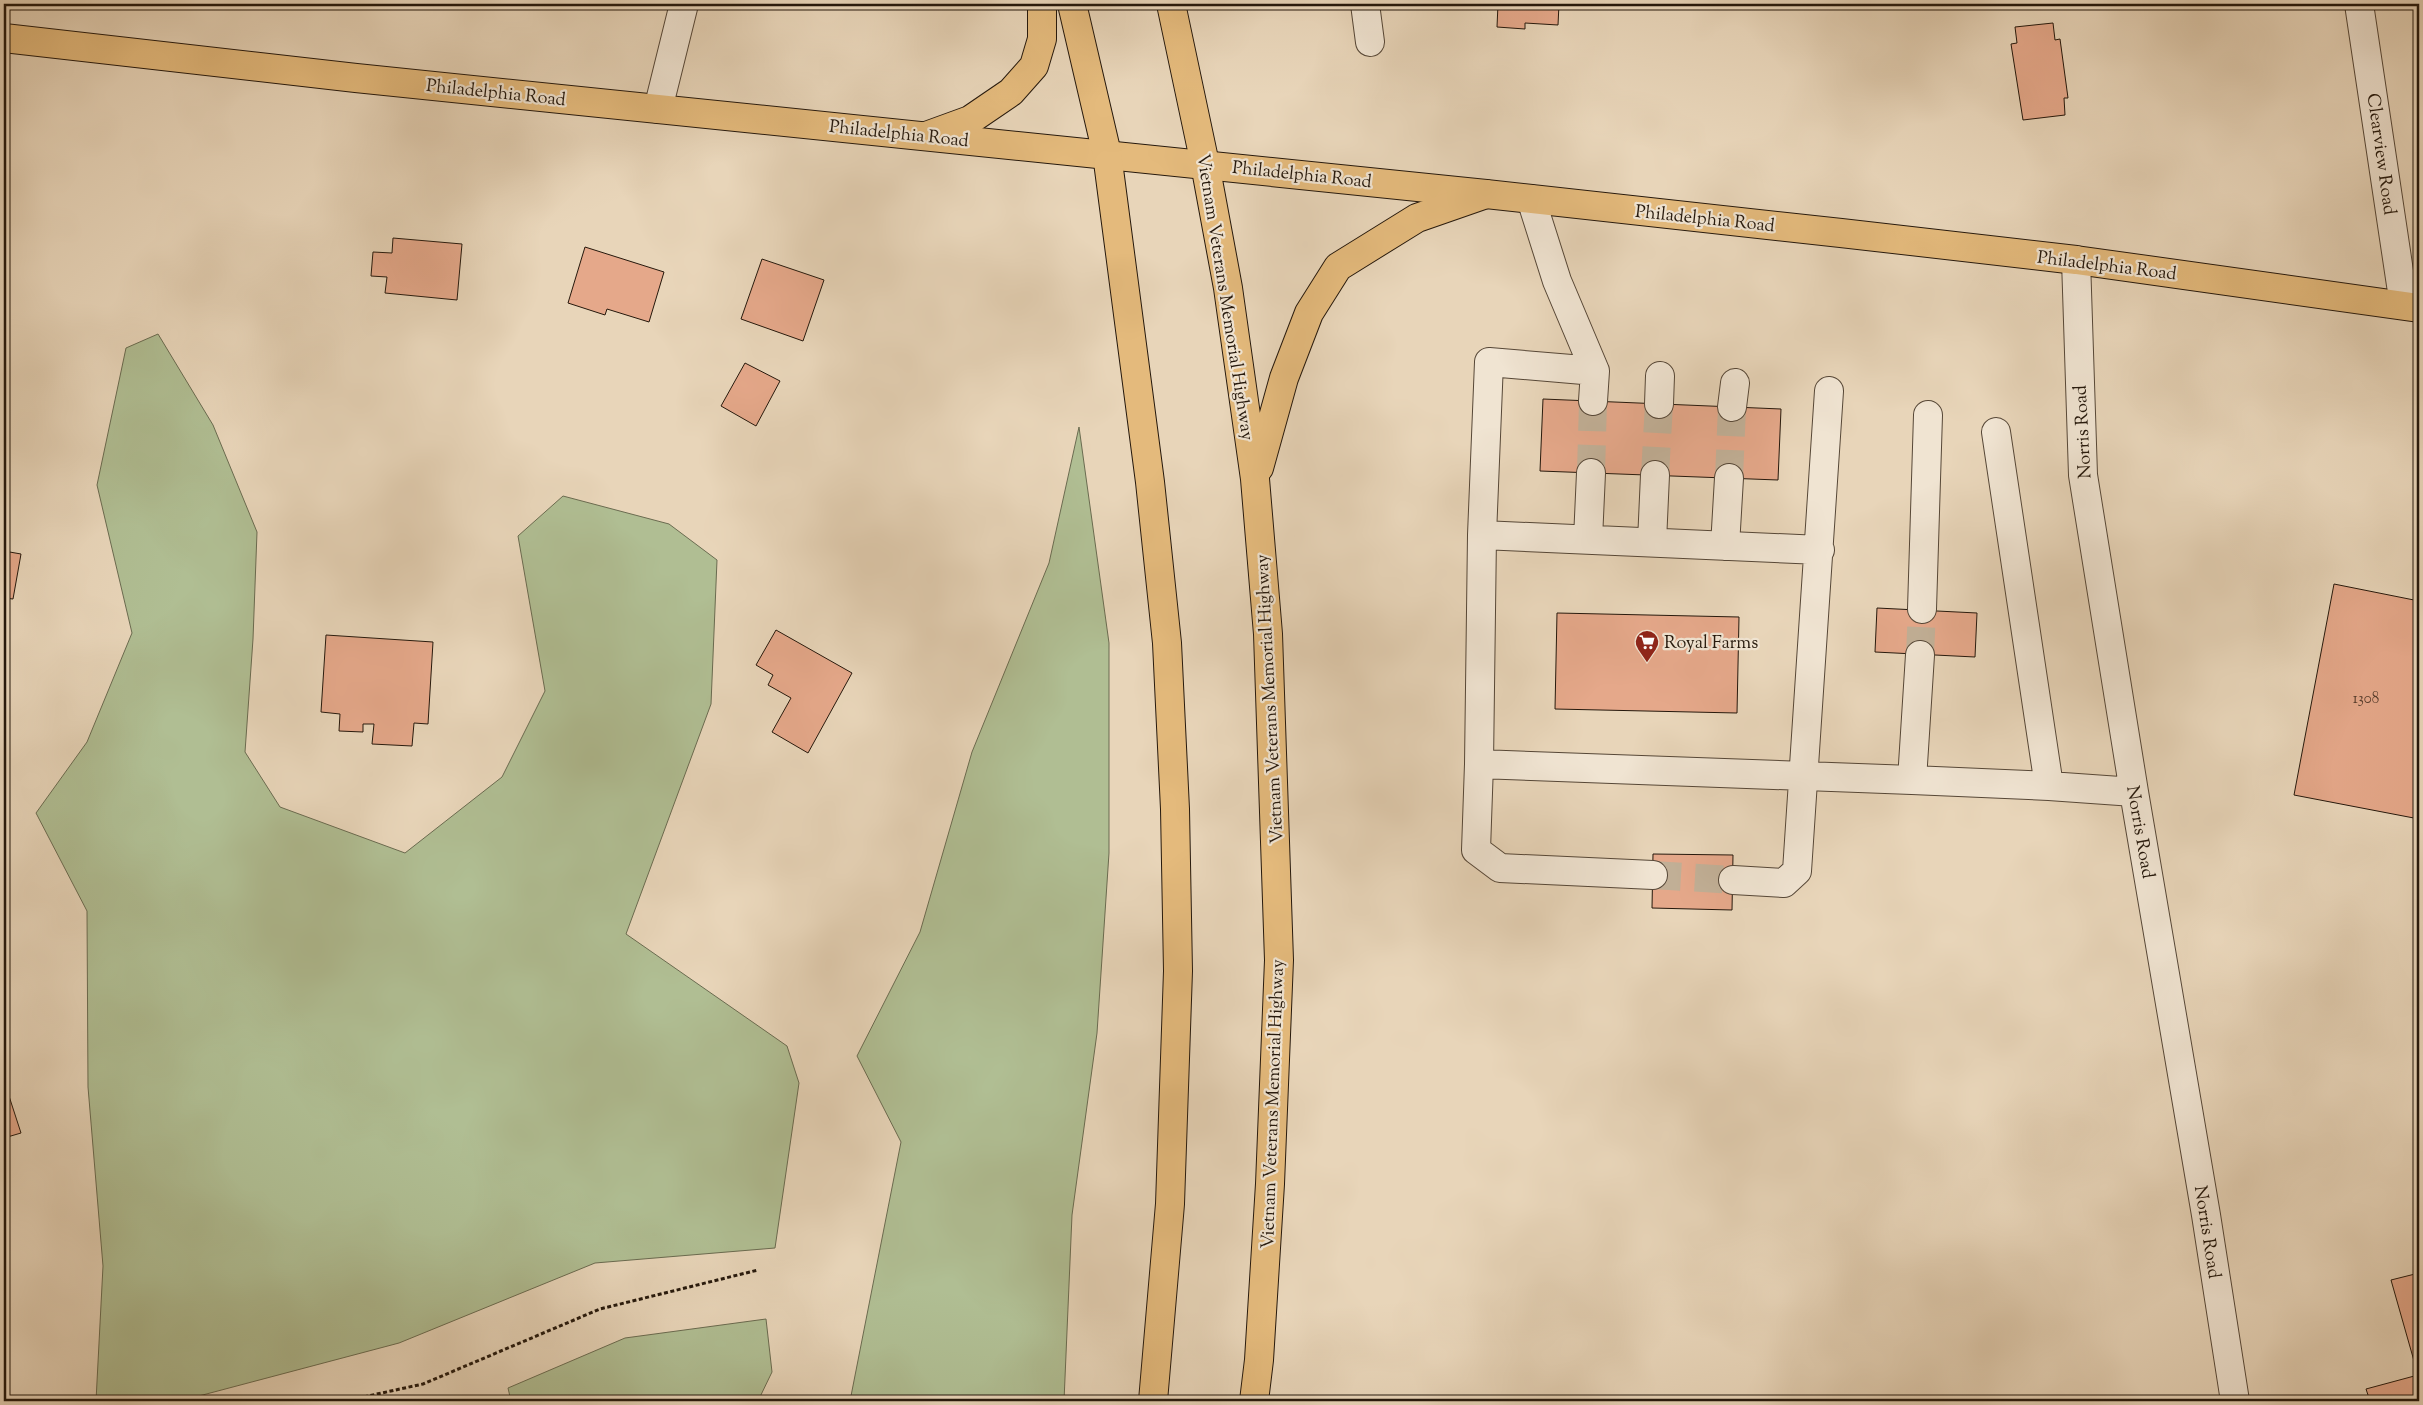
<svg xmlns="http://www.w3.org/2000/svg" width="2423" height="1405" font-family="'Sorts Mill Goudy',serif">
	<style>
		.green { fill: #b0be93; stroke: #6a6b50 }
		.building { fill: #e5a88a; stroke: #25180c }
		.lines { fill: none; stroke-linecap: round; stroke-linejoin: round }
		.minor-tunnel { stroke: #c1af96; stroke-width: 28; stroke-dasharray: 28 14; stroke-linecap: butt }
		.minor-casing { stroke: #564737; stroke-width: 30 }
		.major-casing { stroke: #25180c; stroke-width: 30 }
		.highway-casing { stroke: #25180c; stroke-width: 30 }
		.path { stroke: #25180c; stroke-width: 3; stroke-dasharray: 4 2.5; stroke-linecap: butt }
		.minor { stroke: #f0e4d2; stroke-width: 28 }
		.major { stroke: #e4ba7c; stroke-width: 28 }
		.highway { stroke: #e4ba7c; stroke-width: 28 }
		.labels { text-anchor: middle; stroke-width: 4.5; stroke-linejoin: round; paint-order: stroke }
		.number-label { font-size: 15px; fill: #553c2c }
		.street-label { font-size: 18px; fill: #25180c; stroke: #f0e4d2 }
		.poi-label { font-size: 18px; fill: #25180c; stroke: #f0e4d2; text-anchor: start }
	</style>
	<rect width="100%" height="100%" fill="#e8d5b9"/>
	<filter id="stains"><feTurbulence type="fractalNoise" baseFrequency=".004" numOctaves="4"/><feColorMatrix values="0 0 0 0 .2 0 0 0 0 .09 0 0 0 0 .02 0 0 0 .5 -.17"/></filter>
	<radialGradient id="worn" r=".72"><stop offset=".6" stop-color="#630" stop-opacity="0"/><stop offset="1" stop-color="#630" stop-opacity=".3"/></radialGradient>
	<path class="green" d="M158 334 213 425 257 532 253 639 245 752 280 807 405 853 502 777 545 691 518 536 563 496 669 524 717 560 711 704 626 934 787 1046 799 1083 775 1248 595 1263 399 1343 180 1401H96L103 1266 88 1087 87 911 36 813 87 742 132 633 97 485 126 348Z
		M1079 427 1109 643V853L1097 1033 1072 1215 1064 1401H850L901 1142 857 1056 920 932 972 752 1049 563Z
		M766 1319 772 1372 758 1401H511L508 1388 625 1338Z"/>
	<path class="building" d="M1498 4H1559L1558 25 1525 23V29L1497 27Z
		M2053 23 2055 40 2060 39 2068 98H2064L2065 115 2023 120 2011 44 2017 43 2015 27Z
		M393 238 462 244 457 300 385 293 387 277 371 276 373 252 392 253Z
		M585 247 664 272 649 322 607 309 605 315 568 303Z
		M762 259 824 280 803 341 741 319Z
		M745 363 780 381 756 426 721 406Z
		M1543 399 1781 409 1778 480 1540 471Z
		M4 551 21 554 13 599 4 598Z
		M2334 584 2419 601V819L2294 795Z
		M1877 608 1977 613 1975 657 1875 652Z
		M1557 613 1739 617 1737 713 1555 709Z
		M776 630 852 673 808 753 772 732 791 698 768 685 773 675 756 665Z
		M326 635 433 642 428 724 414 723 412 746 372 744 374 724H363V732L339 731 340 714 321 712Z
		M1653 854 1733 855 1732 910 1652 908Z
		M8 1093 21 1133 4 1138V1094Z
		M2419 1273V1401H2370L2366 1389 2418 1375 2391 1280Z"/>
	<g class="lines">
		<path class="minor-tunnel" d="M1591 473 1593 401
			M1655 475 1659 404
			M1729 478 1732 407
			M1920 655 1922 609
			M1653 875 1733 880"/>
		<g class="minor-casing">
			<path id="minor" d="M1365 4 1370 42
				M2359 4 2404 305
				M658 109 684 4
				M1531 199 1557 281 1595 371 1593 401
				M2076 260 2083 475 2134 792 2206 1215 2235 1401
				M1595 371 1489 362 1482 535 1479 764 1912 780 2049 786 2134 792
				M1659 404 1660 376
				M1732 407 1735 383
				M1996 432 2049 786
				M1482 535 1820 550
				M1588 539 1591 473
				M1652 542 1655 475
				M1725 546 1729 478
				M1922 609 1928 415
				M1479 764 1476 850 1500 868 1653 875
				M1912 780 1920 655
				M1733 880 1784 883 1797 871 1829 391"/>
		</g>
		<g class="major-casing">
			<path id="major" d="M4 38 356 78 1486 194 1841 233 2076 260 2419 308"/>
		</g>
		<g class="highway-casing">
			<path id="highway" d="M1072 4 1107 154 1150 482 1167 643 1175 809 1178 971 1170 1204 1153 1401
				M1171 4 1205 164 1228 288 1255 479 1268 634 1279 960 1270 1184 1259 1360 1254 1401
				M926 136 970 120 1011 92 1034 66 1042 39V4
				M1259 468 1284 378 1309 313 1338 267 1417 218 1486 194"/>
		</g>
		<path class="path" d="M345 1401 423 1384 600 1309 758 1270"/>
		<use href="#minor" class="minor"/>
		<use href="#major" class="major"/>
		<use href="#highway" class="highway"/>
	</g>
	<defs>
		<g id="supermarket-pin" transform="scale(1.25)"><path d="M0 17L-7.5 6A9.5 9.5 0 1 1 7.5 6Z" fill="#8f2418" stroke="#f0e4d2"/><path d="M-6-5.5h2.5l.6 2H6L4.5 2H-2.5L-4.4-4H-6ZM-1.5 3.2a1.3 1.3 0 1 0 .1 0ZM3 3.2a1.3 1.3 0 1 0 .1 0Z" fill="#fff"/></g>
	</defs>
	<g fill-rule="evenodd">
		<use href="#supermarket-pin" x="1647" y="642"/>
	</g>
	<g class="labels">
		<g class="number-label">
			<text x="2366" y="703">1308</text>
		</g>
		<g class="street-label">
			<text transform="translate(496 92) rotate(6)" y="6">Philadelphia Road</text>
			<text transform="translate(899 133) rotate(6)" y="6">Philadelphia Road</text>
			<text transform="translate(2382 154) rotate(82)" y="6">Clearview Road</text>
			<text transform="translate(1302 174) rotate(6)" y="6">Philadelphia Road</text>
			<text transform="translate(1705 218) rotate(6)" y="6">Philadelphia Road</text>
			<text transform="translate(2107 265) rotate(7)" y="6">Philadelphia Road</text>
			<text transform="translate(1226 297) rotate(81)" y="6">Vietnam Veterans Memorial Highway</text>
			<text transform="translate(2082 432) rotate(-93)" y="6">Norris Road</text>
			<text transform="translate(1269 699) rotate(-93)" y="6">Vietnam Veterans Memorial Highway</text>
			<text transform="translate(2141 832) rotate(80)" y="6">Norris Road</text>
			<text transform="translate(1272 1104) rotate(-88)" y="6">Vietnam Veterans Memorial Highway</text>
			<text transform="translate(2208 1232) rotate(81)" y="6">Norris Road</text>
		</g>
		<g class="poi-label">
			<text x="1664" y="648">Royal Farms</text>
		</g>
	</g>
	<rect width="2423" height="1405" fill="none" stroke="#e8d5b9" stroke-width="20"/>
	<rect x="5" y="5" width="2413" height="1395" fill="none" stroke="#25180c" stroke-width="2.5"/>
	<rect x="10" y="10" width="2403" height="1385" fill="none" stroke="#25180c"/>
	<rect width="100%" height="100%" filter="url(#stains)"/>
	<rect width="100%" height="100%" fill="url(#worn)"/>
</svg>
